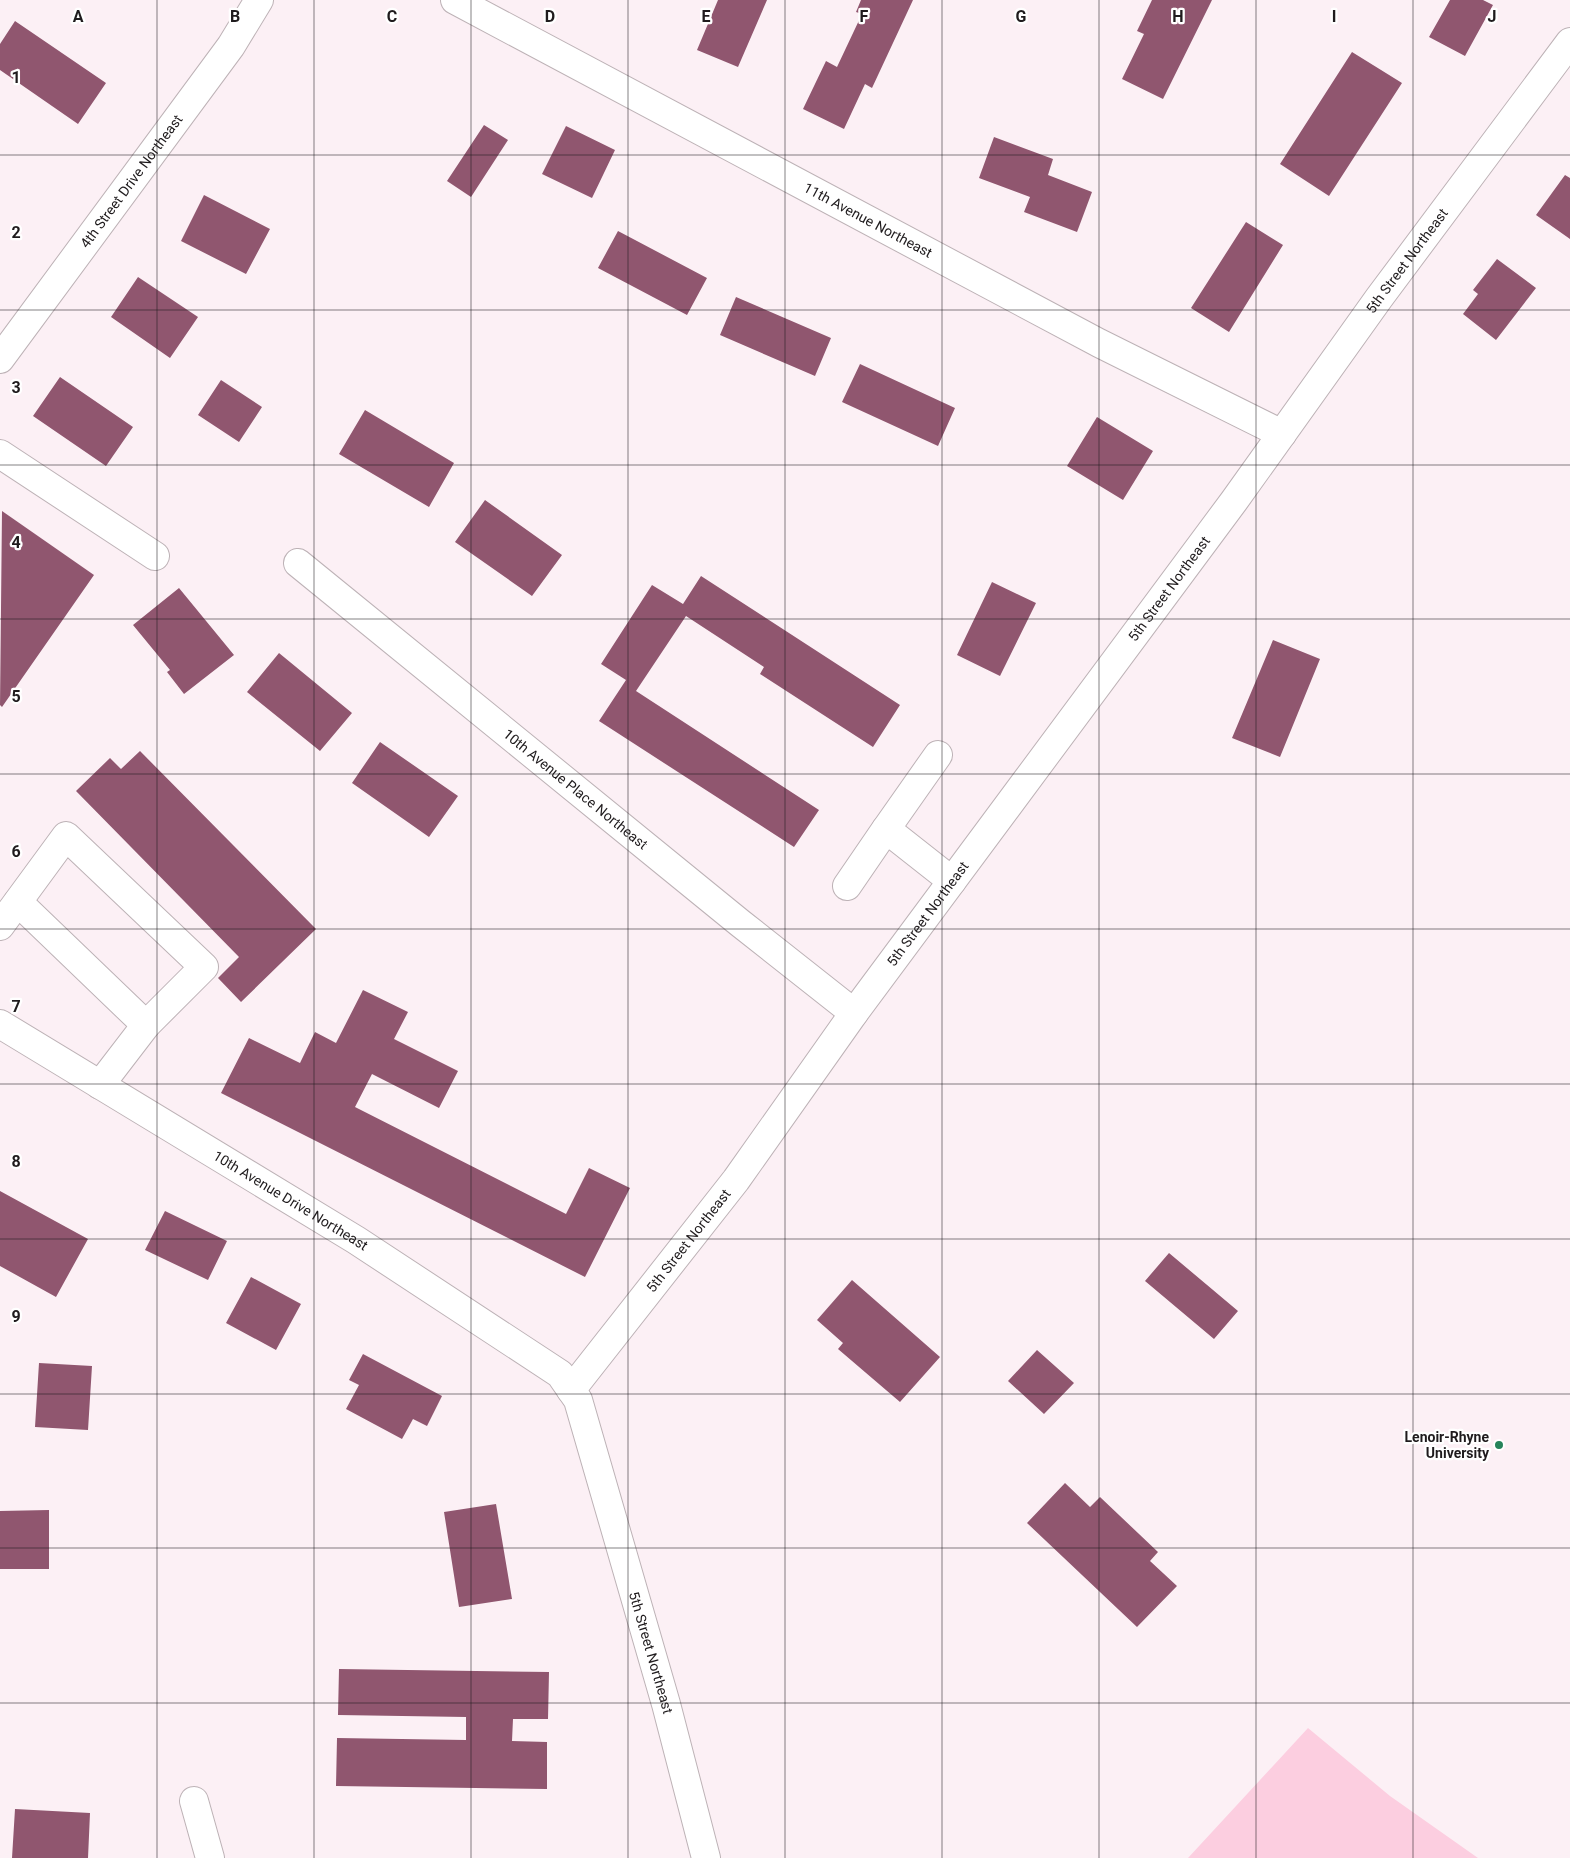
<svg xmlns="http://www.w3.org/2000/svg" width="1570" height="1858" font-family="Roboto,sans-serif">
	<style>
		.green { fill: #fccee0 }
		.building { fill: #90566f }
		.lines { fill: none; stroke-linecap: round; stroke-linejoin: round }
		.minor-casing { stroke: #bdb2b6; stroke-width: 30 }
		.minor { stroke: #fff; stroke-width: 28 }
		.grid { fill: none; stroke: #1f1b1d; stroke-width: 1; stroke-opacity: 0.55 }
		.poi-dot { fill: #26835a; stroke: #fff; stroke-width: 2 }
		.labels { text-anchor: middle; stroke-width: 4.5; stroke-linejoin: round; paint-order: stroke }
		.street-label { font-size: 14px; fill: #1f1b1d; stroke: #fff }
		.poi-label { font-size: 14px; font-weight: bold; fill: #1f1b1d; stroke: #fff; text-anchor: end }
		.grid-label { font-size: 16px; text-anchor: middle; font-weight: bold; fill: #1f1b1d; stroke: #fff; stroke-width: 4.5; stroke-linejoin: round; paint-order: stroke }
	</style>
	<rect width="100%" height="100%" fill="#fcf0f5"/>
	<path class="green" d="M1308 1728 1390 1796 1478 1858H1188Z"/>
	<path class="building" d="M718 0H767L738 67 697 50Z
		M861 0H913L872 88 865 84 844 129 803 109 826 61 837 67 862 14 856 12Z
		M1152 0H1212L1163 99 1122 79 1144 34 1137 31Z
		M1450 0H1483L1493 5 1465 56 1429 37Z
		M15 21 106 83 78 124 0 70V44Z
		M1352 52 1402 83 1329 196 1280 164Z
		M484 125 508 140 471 197 447 181Z
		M566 126 615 150 592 198 542 174Z
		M994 137 1053 159 1048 175 1092 192 1077 232 1024 212 1030 197 979 178Z
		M1565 175 1570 178V239L1536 215Z
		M204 195 270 229 246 274 181 241Z
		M1246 222 1283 245 1229 332 1191 308Z
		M618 231 707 278 687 315 598 268Z
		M1497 259 1536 288 1496 340 1463 314 1478 294 1473 290Z
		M138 277 198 317 170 358 111 317Z
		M736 297 831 338 815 376 720 335Z
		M860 364 955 408 938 446 842 402Z
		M60 377 133 427 106 466 33 416Z
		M221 380 262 407 239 442 198 415Z
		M365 410 454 463 429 507 339 454Z
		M1097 417 1153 451 1123 500 1067 466Z
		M485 500 562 555 532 596 455 542Z
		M2 511 94 575 2 707 0 705Z
		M701 576 900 705 873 747 760 674 764 667 686 616 636 691 819 810 794 847 599 721 626 680 601 664 652 585 683 604Z
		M992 582 1036 603 1000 676 957 655Z
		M179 588 234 655 184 694 167 672 170 670 133 625Z
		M1273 640 1320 659 1280 757 1232 738Z
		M279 653 352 713 320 751 247 692Z
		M380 742 458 796 429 837 352 783Z
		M140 751 316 929 241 1002 218 978 239 957 76 791 110 758 121 769Z
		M363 990 408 1012 394 1039 458 1071 439 1108 372 1074 355 1107 566 1214 589 1168 630 1188 585 1277 221 1093 249 1038 300 1063 315 1032 336 1043Z
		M0 1191 88 1239 56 1297 0 1266Z
		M165 1211 227 1241 208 1280 145 1250Z
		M1169 1253 1238 1311 1214 1339 1145 1281Z
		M251 1277 301 1304 276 1350 226 1323Z
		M852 1280 940 1357 900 1402 838 1349 843 1343 817 1320Z
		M1037 1350 1074 1383 1044 1414 1008 1381Z
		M363 1354 442 1396 427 1426 413 1419 402 1439 346 1409 359 1385 349 1380Z
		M39 1363 92 1366 88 1430 35 1427Z
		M1065 1483 1090 1507 1100 1497 1158 1552 1150 1561 1177 1586 1137 1627 1027 1523Z
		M496 1504 512 1599 459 1607 444 1512Z
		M49 1510V1569H0V1511Z
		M339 1669 549 1672 548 1719H513L512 1741 547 1742V1789L336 1786 337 1738 466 1740V1717L338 1715Z
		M15 1809 90 1813 88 1858H12Z"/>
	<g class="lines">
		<g class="minor-casing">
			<g id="minor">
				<path id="s1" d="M455 0 1099 343 1282 434"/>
				<path id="s2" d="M0 359 231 46 259 0"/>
				<path d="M0 454 155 556"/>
				<path id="s3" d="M298 563 740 923 854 1013"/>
				<path d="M938 755 886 829 952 881"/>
				<path d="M847 886 886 829"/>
				<path d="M18 902 146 1025"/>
				<path d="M0 926 66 836 204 967 146 1025 100 1085"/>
				<path id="s4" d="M0 1024 356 1240 560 1374 578 1400 666 1704 706 1858"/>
				<path id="s5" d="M571 1390 736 1180 854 1013 1234 501 1379 298 1570 42"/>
				<path d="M194 1801 210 1858"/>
			</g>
		</g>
		<use href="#minor" class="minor"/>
	</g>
	<path class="grid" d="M157 0V1858M314 0V1858M471 0V1858M628 0V1858M785 0V1858M942 0V1858M1099 0V1858M1256 0V1858M1413 0V1858M0 155H1570M0 310H1570M0 465H1570M0 619H1570M0 774H1570M0 929H1570M0 1084H1570M0 1239H1570M0 1394H1570M0 1548H1570M0 1703H1570"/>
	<circle class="poi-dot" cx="1499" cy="1445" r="5"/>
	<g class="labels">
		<g class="street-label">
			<text dy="5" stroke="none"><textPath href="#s2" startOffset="221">4th Street Drive Northeast</textPath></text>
			<text dy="5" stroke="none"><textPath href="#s1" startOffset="468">11th Avenue Northeast</textPath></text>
			<text dy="5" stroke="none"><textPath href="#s5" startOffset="1405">5th Street Northeast</textPath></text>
			<text dy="5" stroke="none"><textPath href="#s5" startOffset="1000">5th Street Northeast</textPath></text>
			<text dy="5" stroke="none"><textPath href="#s3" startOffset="358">10th Avenue Place Northeast</textPath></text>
			<text dy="5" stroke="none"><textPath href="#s5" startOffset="595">5th Street Northeast</textPath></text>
			<text dy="5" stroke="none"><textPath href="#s4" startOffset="340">10th Avenue Drive Northeast</textPath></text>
			<text dy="5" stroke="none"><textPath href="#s5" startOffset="190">5th Street Northeast</textPath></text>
			<text dy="5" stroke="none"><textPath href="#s4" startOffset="955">5th Street Northeast</textPath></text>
		</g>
		<g class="poi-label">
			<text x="1489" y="1442">Lenoir-Rhyne<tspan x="1489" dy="16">University</tspan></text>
		</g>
	</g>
	<g class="grid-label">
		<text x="78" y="22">A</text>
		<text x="235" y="22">B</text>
		<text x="392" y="22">C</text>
		<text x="550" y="22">D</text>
		<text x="706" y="22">E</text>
		<text x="864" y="22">F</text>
		<text x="1021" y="22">G</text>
		<text x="1178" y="22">H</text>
		<text x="1334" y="22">I</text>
		<text x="1492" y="22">J</text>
		<text x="16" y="83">1</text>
		<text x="16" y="238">2</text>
		<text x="16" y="393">3</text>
		<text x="16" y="548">4</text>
		<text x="16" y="702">5</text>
		<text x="16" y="857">6</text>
		<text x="16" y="1012">7</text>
		<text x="16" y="1167">8</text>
		<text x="16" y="1322">9</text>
	</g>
</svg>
